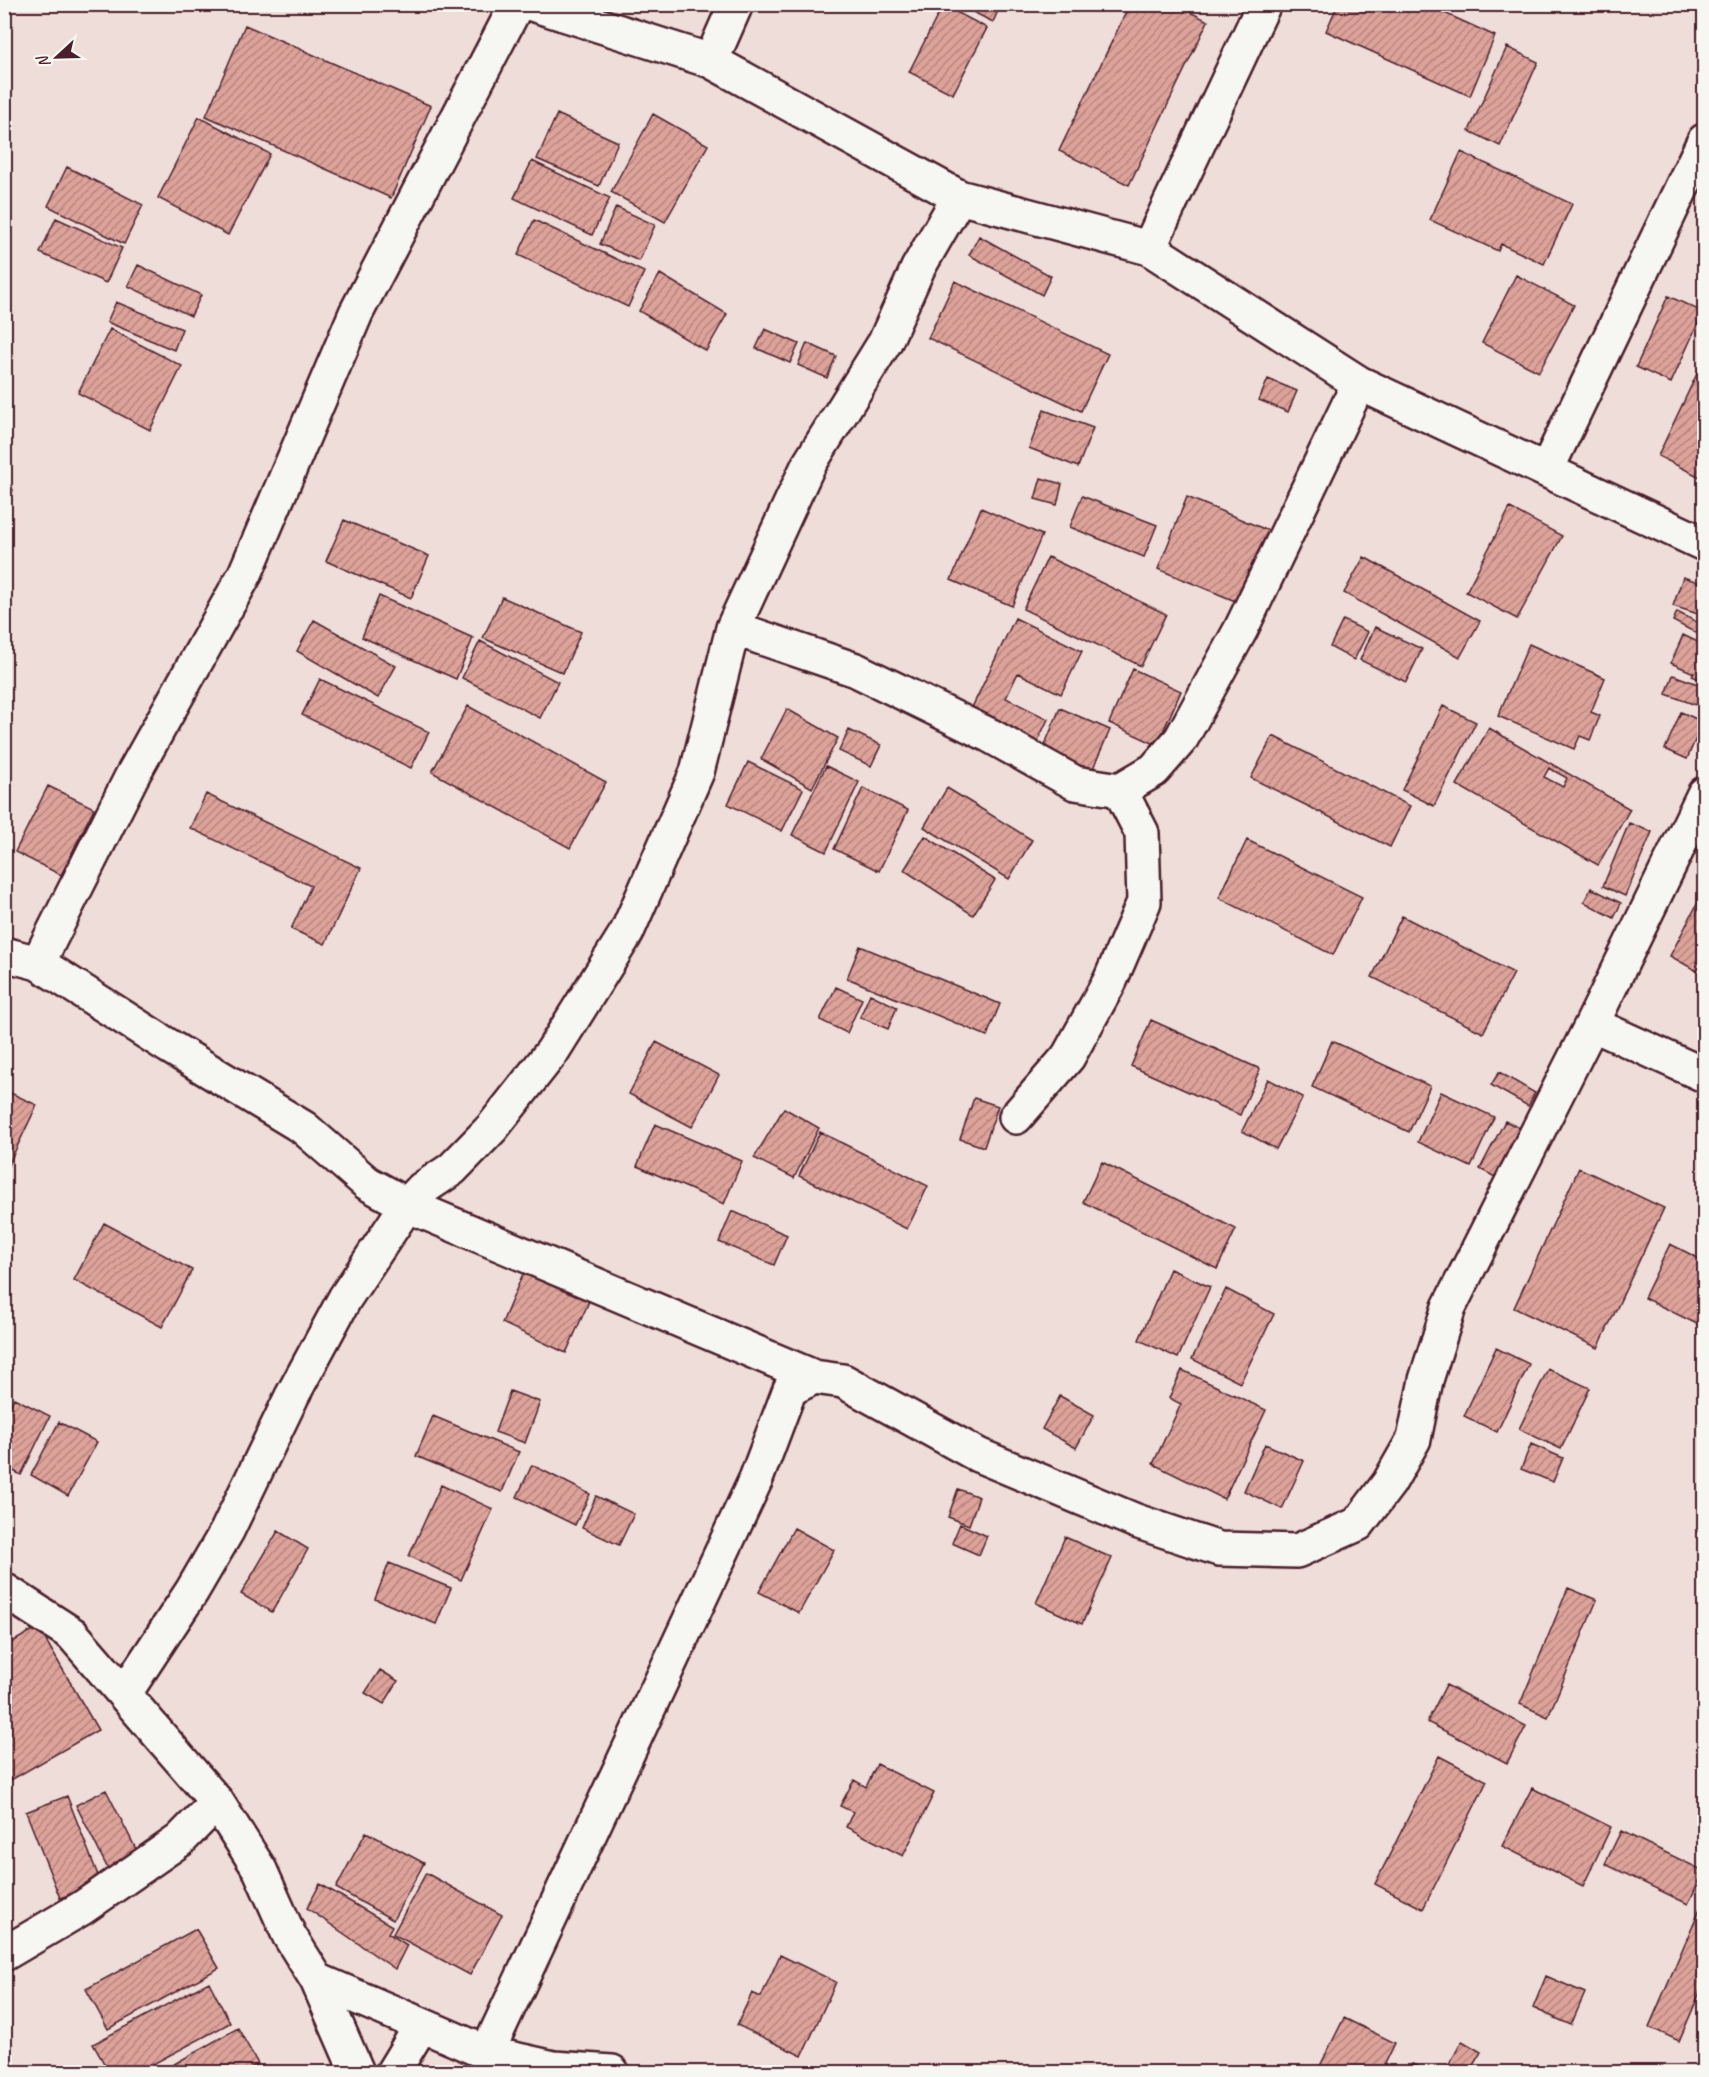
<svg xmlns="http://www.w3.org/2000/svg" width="1709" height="2077" font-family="Caveat,sans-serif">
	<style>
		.building { fill: url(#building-hatch); stroke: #4a1f2b; stroke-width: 1.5; fill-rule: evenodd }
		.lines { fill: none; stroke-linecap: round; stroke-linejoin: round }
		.minor-casing { stroke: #4a1f2b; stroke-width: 38 }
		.minor { stroke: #f6f6f2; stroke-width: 33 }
	</style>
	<defs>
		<pattern id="building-hatch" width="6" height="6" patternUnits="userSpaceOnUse" patternTransform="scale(1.5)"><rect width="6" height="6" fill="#dda39a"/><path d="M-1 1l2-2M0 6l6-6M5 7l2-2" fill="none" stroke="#b5847e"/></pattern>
	</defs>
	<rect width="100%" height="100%" fill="#eeddd8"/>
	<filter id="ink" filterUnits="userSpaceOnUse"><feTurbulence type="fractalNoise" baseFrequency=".0167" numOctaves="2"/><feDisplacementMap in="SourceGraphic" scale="12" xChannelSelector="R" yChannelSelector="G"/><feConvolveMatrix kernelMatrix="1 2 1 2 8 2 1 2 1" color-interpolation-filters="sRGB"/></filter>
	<g filter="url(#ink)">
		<path class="building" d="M957 4H1001L993 22Z
			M1130 4H1174L1208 21 1129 185 1059 151Z
			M1338 4H1425L1495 36 1470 96 1326 31Z
			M943 5 987 28 953 94 909 72Z
			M245 25 431 106 391 198 206 116Z
			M1507 47 1538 62 1500 146 1469 131Z
			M557 114 618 142 599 186 537 159Z
			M653 114 708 145 665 222 611 192Z
			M199 117 270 154 228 235 158 198Z
			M1461 152 1572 204 1544 264 1501 244 1498 251 1430 220Z
			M532 161 610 198 592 235 514 198Z
			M67 167 143 205 124 244 48 206Z
			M616 207 655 225 639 261 600 244Z
			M56 218 122 248 106 283 40 253Z
			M534 220 644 272 628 307 518 255Z
			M979 236 1051 276 1042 295 969 255Z
			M138 265 201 295 191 316 128 286Z
			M660 274 727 314 706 351 639 311Z
			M1516 275 1574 305 1539 372 1482 343Z
			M955 281 1108 354 1081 411 928 338Z
			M1668 296 1703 312 1671 383 1636 367Z
			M116 302 182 329 174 350 107 322Z
			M110 329 182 366 150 430 78 393Z
			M765 329 799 344 790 363 756 348Z
			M807 343 836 356 827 378 798 365Z
			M1703 361 1704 362V479L1658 456Z
			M1268 379 1297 391 1288 412 1259 400Z
			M1044 410 1093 428 1078 467 1029 448Z
			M1041 478 1062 484 1057 505 1035 499Z
			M4 486 13 490 4 510Z
			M1082 496 1157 525 1144 557 1070 527Z
			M1187 497 1269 531 1240 603 1158 569Z
			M981 508 1042 535 1012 606 951 580Z
			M1510 508 1562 536 1517 619 1466 592Z
			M344 520 429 556 411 598 326 561Z
			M1048 557 1166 614 1141 666 1023 609Z
			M1364 557 1480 621 1460 657 1344 593Z
			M1683 577 1704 584V616L1673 606Z
			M379 596 473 638 456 679 362 637Z
			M502 597 581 632 563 673 483 638Z
			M1677 612 1701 624 1696 633 1673 621Z
			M1015 618 1082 651 1061 694 1018 673 1006 698 1048 719 1033 751 967 718Z
			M314 620 396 666 378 698 297 651Z
			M1343 620 1368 632 1354 660 1330 647Z
			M1375 627 1422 649 1406 682 1360 660Z
			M1683 635 1704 645V681L1692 676 1694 673 1671 663Z
			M480 641 558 682 540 718 462 678Z
			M1529 644 1605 678 1591 712 1600 716 1590 740 1580 736 1574 749 1498 716Z
			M1133 669 1181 691 1157 745 1109 723Z
			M1673 675 1703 686 1696 705 1666 694Z
			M320 679 429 732 411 768 302 715Z
			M468 706 606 782 570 848 432 772Z
			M1443 706 1476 722 1434 806 1402 790Z
			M1060 708 1110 730 1090 775 1041 754Z
			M787 709 838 738 812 788 761 759Z
			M1681 712 1703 722 1687 759 1665 749Z
			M1489 728 1630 809 1598 865 1457 785ZM1549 768 1567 778 1563 787 1544 777Z
			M849 730 881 745 871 766 839 751Z
			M1273 736 1410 806 1390 847 1251 778Z
			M748 762 803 789 782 831 728 804Z
			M826 766 859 782 826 852 792 835Z
			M48 786 94 808 61 875 15 852Z
			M863 788 908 810 879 871 834 849Z
			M947 788 1032 840 1009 879 924 827Z
			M206 794 361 868 325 944 291 929 311 886 190 828Z
			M1629 823 1652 832 1625 896 1603 886Z
			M925 836 995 880 973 915 904 870Z
			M1247 840 1362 897 1333 955 1219 898Z
			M1591 888 1621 903 1614 918 1584 902Z
			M1704 891V975L1670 956Z
			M1402 916 1514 973 1483 1033 1372 977Z
			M860 946 1000 1004 987 1036 847 978Z
			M836 987 862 999 847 1033 820 1020Z
			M870 994 897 1007 888 1029 860 1017Z
			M1151 1020 1260 1069 1240 1115 1131 1066Z
			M1332 1041 1430 1086 1409 1132 1312 1087Z
			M656 1042 719 1075 692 1127 629 1094Z
			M1499 1072 1535 1093 1528 1106 1491 1085Z
			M1268 1079 1303 1097 1276 1149 1242 1131Z
			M4 1090 37 1105 4 1174Z
			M1441 1092 1494 1117 1471 1167 1418 1142Z
			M974 1098 998 1106 984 1147 960 1139Z
			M784 1108 819 1128 794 1178 754 1158Z
			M1505 1121 1520 1128 1495 1177 1480 1169Z
			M655 1124 742 1161 724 1204 637 1166Z
			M820 1132 928 1186 907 1229 799 1176Z
			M1102 1162 1236 1229 1217 1269 1083 1202Z
			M1579 1168 1664 1208 1598 1348 1514 1308Z
			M732 1211 787 1235 774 1265 719 1242Z
			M104 1223 192 1270 162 1327 74 1280Z
			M1670 1244 1704 1261 1703 1327 1644 1298Z
			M525 1269 591 1297 566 1353 502 1323Z
			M1170 1269 1210 1287 1178 1358 1139 1340Z
			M1226 1289 1274 1314 1240 1383 1192 1359Z
			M1496 1348 1529 1364 1497 1432 1464 1416Z
			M1548 1369 1590 1388 1561 1449 1519 1429Z
			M1182 1370 1266 1410 1224 1499 1153 1464 1181 1404 1169 1398Z
			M510 1391 540 1402 525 1443 495 1432Z
			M1060 1396 1094 1415 1076 1448 1042 1429Z
			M14 1398 50 1416 21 1475 4 1466V1418Z
			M433 1416 519 1452 502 1492 416 1456Z
			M59 1422 97 1442 68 1496 31 1475Z
			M1265 1444 1304 1461 1282 1509 1244 1491Z
			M1531 1444 1563 1458 1553 1482 1521 1469Z
			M532 1465 590 1494 575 1525 517 1497Z
			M441 1485 493 1509 461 1580 409 1556Z
			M958 1489 979 1497 969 1525 948 1517Z
			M596 1496 634 1514 619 1545 582 1528Z
			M960 1524 987 1536 979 1555 952 1543Z
			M794 1528 834 1550 799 1613 759 1592Z
			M278 1531 308 1549 272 1612 241 1594Z
			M1065 1537 1112 1558 1082 1624 1036 1603Z
			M389 1563 451 1588 436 1624 375 1599Z
			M1568 1588 1597 1600 1548 1717 1520 1704Z
			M38 1627 98 1730 4 1784V1647Z
			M380 1670 398 1681 384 1704 365 1693Z
			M1446 1685 1526 1726 1507 1763 1427 1722Z
			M1439 1756 1487 1781 1423 1909 1375 1884Z
			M877 1764 934 1793 903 1856 846 1827 853 1812 840 1806 854 1780 866 1787Z
			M1532 1788 1611 1827 1583 1886 1502 1846Z
			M106 1790 141 1859 111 1875 76 1805Z
			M67 1796 101 1883 60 1898 26 1812Z
			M1621 1831 1704 1871 1688 1904 1605 1864Z
			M366 1832 424 1863 393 1920 336 1888Z
			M426 1873 502 1915 470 1975 393 1934Z
			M320 1884 392 1926 388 1933 407 1945 395 1969 307 1908Z
			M1704 1899V1983L1679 2041 1649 2027Z
			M196 1929 219 1968 108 2029 86 1989Z
			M780 1955 836 1982 802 2056 737 2025 752 1993 761 1997Z
			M1546 1976 1585 1993 1571 2025 1533 2008Z
			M209 1982 230 2023 138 2072H109L93 2044Z
			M1344 2018 1395 2043 1381 2072H1317Z
			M238 2028 258 2064 243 2072H160Z
			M1462 2041 1481 2052 1469 2072H1445Z
			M1412 2064 1431 2072H1409Z"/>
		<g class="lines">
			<g class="minor-casing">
				<path id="minor" d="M532 4 711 61 959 197 1149 248 1359 383 1704 544
					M711 61 736 4
					M959 197 918 268 885 342 808 466 733 628 856 670 989 735 1075 783 1120 790 1154 770 1181 739 1241 629 1359 383
					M1149 248 1264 4
					M1547 469 1704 141
					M4 954 38 963 170 1047 304 1128 367 1183 407 1205 814 1377
					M38 963 132 776 245 574 356 313 517 4
					M1592 1024 1704 1075
					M1016 1117 1068 1057 1110 981 1144 902 1142 833 1120 790
					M4 1590 72 1634 217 1802 260 1870 289 1935 317 1980 357 2072
					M125 1693 192 1591 227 1531 292 1396 345 1298 407 1205 422 1189 452 1169 492 1128 552 1052 627 932 697 772 733 628
					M4 1954 82 1908 180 1840 217 1802
					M317 1980 487 2053 554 2068 612 2072
					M487 2053 756 1479 790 1389 814 1377 843 1381 978 1455 1136 1521 1219 1549 1297 1551 1358 1524 1389 1483 1414 1439 1426 1380 1449 1307 1592 1024 1704 794
					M393 2072 421 2026"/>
			</g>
			<use href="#minor" class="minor"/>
		</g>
	</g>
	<rect width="1709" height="2077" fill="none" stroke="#f6f6f2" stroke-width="24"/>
	<rect x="12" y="12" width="1685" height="2053" fill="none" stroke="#4a1f2b" stroke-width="2" filter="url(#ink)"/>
	<g transform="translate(57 57) rotate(248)" stroke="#f6f6f2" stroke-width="4.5" paint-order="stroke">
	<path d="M0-4.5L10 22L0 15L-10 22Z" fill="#4a1f2b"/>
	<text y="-9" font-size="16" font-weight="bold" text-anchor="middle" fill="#4a1f2b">N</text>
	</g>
</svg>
